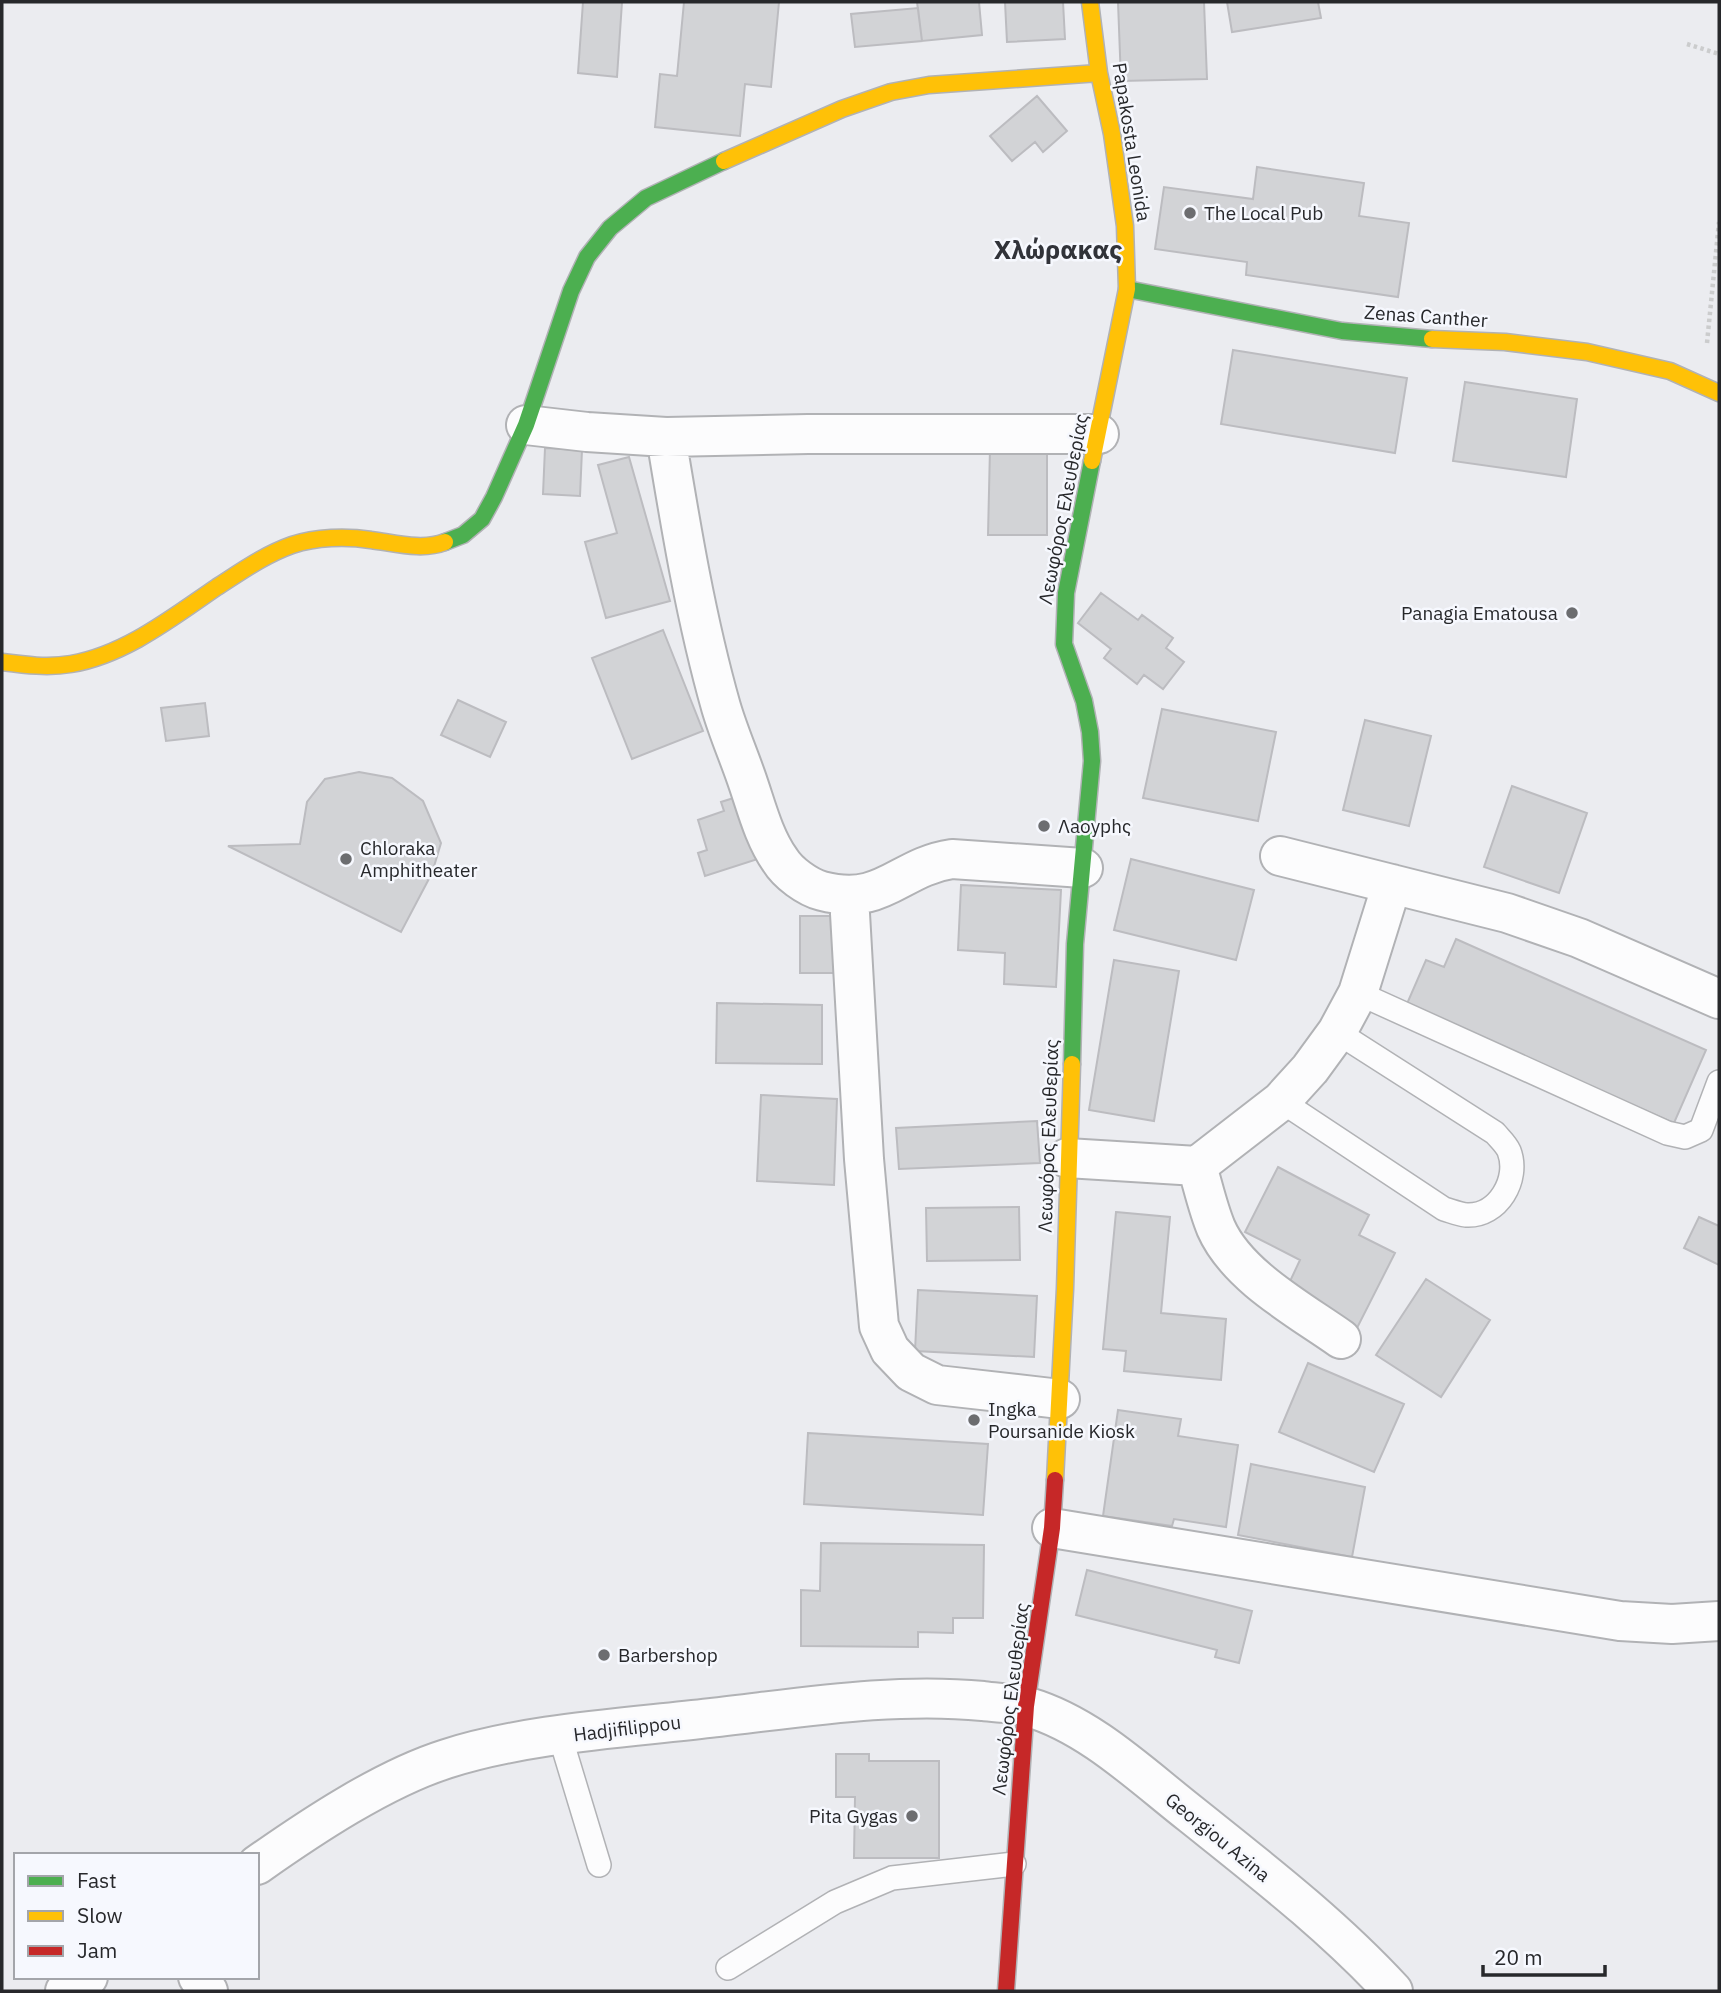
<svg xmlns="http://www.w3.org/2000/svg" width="1721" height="1993" font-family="'IBM Plex Sans',sans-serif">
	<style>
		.building { fill: #d2d3d6; stroke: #bcbcc0; stroke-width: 2 }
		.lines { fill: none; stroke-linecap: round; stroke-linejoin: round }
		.lane-casing { stroke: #b1b2b5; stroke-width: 26 }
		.street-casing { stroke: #b1b2b5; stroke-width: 42 }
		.fast-casing { stroke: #b1b2b5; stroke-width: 19 }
		.slow-casing { stroke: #b1b2b5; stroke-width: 19 }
		.jam-casing { stroke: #b1b2b5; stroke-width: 19 }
		.path { stroke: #cbcccd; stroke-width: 4.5; stroke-dasharray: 3.5 3.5; stroke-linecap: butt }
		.lane { stroke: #fcfcfd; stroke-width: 23 }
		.street { stroke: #fcfcfd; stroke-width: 38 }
		.fast { stroke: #4caf50; stroke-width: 16 }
		.slow { stroke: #ffc107; stroke-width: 16 }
		.jam { stroke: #c62828; stroke-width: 16 }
		.poi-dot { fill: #6c6d70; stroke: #f6f8fe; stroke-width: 2.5 }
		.labels { text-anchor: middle; stroke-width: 5; stroke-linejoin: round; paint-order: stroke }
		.street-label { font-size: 19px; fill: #27282b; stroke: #f6f8fe }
		.poi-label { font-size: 19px; fill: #27282b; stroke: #f6f8fe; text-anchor: start }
		.district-label { font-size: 26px; font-weight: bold; fill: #313339; stroke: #f6f8fe }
	</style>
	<rect width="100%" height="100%" fill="#ebecf0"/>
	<path class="building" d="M583 2H622L617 77 578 73Z
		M684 2H779L771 87 745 84 740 136 655 127 660 74 677 76Z
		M917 2H979L982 35 922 41Z
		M1005 2H1063L1065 39 1007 42Z
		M1118 2H1204L1207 79 1121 81Z
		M1227 2H1318L1321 18 1232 32Z
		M918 8 922 41 855 47 851 14Z
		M1037 96 1067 131 1043 152 1035 142 1012 161 990 136Z
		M1257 167 1364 183 1359 216 1409 223 1398 297 1246 275 1247 262 1155 249 1164 187 1253 199Z
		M1233 350 1407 378 1395 453 1221 424Z
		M1465 382 1577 399 1566 477 1453 461Z
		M545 448 582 450 580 496 543 494Z
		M990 448 1047 449V535H988Z
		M629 457 670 601 606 618 585 542 617 533 598 465Z
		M1101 593 1138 620 1142 615 1173 638 1166 648 1184 662 1163 689 1144 675 1137 684 1104 658 1111 649 1078 623Z
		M663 630 703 731 632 759 592 658Z
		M458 700 506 722 490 757 441 735Z
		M205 703 209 736 166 741 161 708Z
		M1162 709 1276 732 1258 821 1143 798Z
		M1365 720 1431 736 1409 826 1343 810Z
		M359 772 392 778 423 801 441 843 432 873 401 932 228 846 300 844 307 802 325 779Z
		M1512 786 1587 813 1559 893 1484 867Z
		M743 795 764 857 705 876 698 853 707 850 698 820 724 811 721 802Z
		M1131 859 1254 890 1236 960 1114 930Z
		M961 885 1061 890 1056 987 1004 984 1005 953 958 950Z
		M800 916H841L842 973H800Z
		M1456 939 1706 1050 1674 1123 1406 1006 1426 960 1444 967Z
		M1114 960 1179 971 1154 1121 1089 1110Z
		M717 1003 822 1005V1064L716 1063Z
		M761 1095 837 1099 834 1185 757 1181Z
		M1037 1121 1040 1163 899 1169 896 1128Z
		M1278 1167 1369 1215 1359 1235 1395 1253 1356 1330 1284 1294 1300 1260 1245 1232Z
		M1019 1207 1020 1260 927 1261 926 1208Z
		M1116 1212 1170 1217 1161 1313 1226 1319 1221 1380 1124 1371 1126 1351 1103 1349Z
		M1699 1217 1719 1226V1265L1684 1248Z
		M1426 1279 1490 1320 1441 1397 1376 1355Z
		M918 1290 1037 1296 1034 1357 915 1351Z
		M1308 1363 1404 1404 1374 1472 1279 1432Z
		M1118 1410 1181 1419 1178 1436 1238 1445 1226 1527 1174 1519 1172 1526 1103 1516Z
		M808 1433 988 1444 983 1515 804 1504Z
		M1251 1464 1365 1487 1352 1557 1238 1535Z
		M821 1543 984 1545 983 1618H953V1633L918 1632V1647L801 1646V1590L820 1591Z
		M1087 1570 1252 1611 1239 1663 1215 1657 1217 1650 1076 1615Z
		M836 1754H869V1761H939V1858H854L855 1797H836Z"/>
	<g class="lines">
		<g class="lane-casing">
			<path id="lane" d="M1358 993 1667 1133 1685 1137 1701 1130 1719 1082
				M1281 1101 1444 1209C1451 1211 1459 1214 1466 1215 1498 1217 1520 1179 1509 1151 1506 1144 1499 1138 1495 1133L1337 1032
				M560 1736 599 1865
				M728 1968 835 1902 892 1878 1014 1864"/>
		</g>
		<g class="street-casing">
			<path id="street" d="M526 425 587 432 666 437 808 434H1099
				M666 437C681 528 696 619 721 707 728 731 738 754 746 777 756 805 763 836 780 860 788 873 807 887 822 891 884 907 898 867 952 859L1083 868
				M1280 856 1507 913 1579 938 1719 999
				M849 896 864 1159 879 1326 890 1350 911 1372 937 1385 1060 1399
				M1067 1158 1197 1166C1203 1186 1208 1209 1216 1228 1237 1276 1300 1310 1341 1339
				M1197 1166 1281 1101 1310 1069 1337 1032 1358 993 1392 884
				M1052 1528 1620 1621 1672 1624 1719 1621
				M257 1865C311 1827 383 1779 446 1759 527 1733 625 1728 710 1718 800 1708 893 1692 983 1701 997 1703 1014 1703 1028 1707 1090 1725 1142 1776 1192 1815 1262 1871 1332 1925 1393 1991
				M198 1977 208 1991
				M65 1991 88 1977"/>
		</g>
		<g class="fast-casing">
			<path id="fast" d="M1127 289 1342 331 1432 339
				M445 542 463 535 482 519 494 497 526 425 571 291 587 257 610 228 646 198 724 161
				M1072 1064 1075 944 1092 761 1090 732 1084 701 1064 644 1066 593 1092 461"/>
		</g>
		<g class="slow-casing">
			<path id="slow" d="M1090 2 1099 73 1112 134 1125 226 1127 289 1092 461
				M724 161 842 109 891 92 929 85 1099 73
				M1432 339 1505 342 1587 352 1670 371 1719 393
				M2 662C25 665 48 668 71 664 125 655 173 617 217 587 242 571 264 555 292 545 316 537 346 536 371 540 395 543 422 551 445 542
				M1055 1480 1065 1289 1072 1064"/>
		</g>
		<g class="jam-casing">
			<path id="jam" d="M1006 1991 1026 1706 1052 1528 1055 1480"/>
		</g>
		<path class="path" d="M1687 44 1719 54
			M1707 343 1719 222"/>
		<use href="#lane" class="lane"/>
		<use href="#street" class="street"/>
		<use href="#fast" class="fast"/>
		<use href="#slow" class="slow"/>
		<use href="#jam" class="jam"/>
	</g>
	<g class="poi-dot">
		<circle cx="1190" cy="213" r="7"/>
		<circle cx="1572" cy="613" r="7"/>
		<circle cx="1044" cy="826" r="7"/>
		<circle cx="346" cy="859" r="7"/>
		<circle cx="974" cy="1420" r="7"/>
		<circle cx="604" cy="1655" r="7"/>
		<circle cx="912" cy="1816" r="7"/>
	</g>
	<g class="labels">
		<g class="street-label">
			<text transform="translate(1132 142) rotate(81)" y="7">Papakosta Leonida</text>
			<text transform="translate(1426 316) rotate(4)" y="7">Zenas Canther</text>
			<text transform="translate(1063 509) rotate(-79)" y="7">Λεωφόρος Ελευθερίας</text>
			<text transform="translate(1048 1136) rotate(-88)" y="7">Λεωφόρος Ελευθερίας</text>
			<text transform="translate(1010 1699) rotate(-83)" y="7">Λεωφόρος Ελευθερίας</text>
			<text transform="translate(627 1728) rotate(-7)" y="7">Hadjifilippou</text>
			<text transform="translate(1218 1837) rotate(39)" y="7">Georgiou Azina</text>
		</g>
		<g class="poi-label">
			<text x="1204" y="220">The Local Pub</text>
			<text x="1558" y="620" text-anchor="end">Panagia Ematousa</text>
			<text x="1058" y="833">Λaoyphς</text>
			<text x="360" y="855">Chloraka<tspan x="360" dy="22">Amphitheater</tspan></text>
			<text x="988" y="1416">Ingka<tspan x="988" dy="22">Poursanide Kiosk</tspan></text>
			<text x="618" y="1662">Barbershop</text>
			<text x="898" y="1823" text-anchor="end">Pita Gygas</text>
		</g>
		<g class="district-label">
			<text x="1058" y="259">Χλώρακας</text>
		</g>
	</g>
	<rect width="1721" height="1993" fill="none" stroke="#27282b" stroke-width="7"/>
	<rect x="14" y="1853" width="245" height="126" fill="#f6f8fe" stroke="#a3a5aa" stroke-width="2"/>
	<rect x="28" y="1876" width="35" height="10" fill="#4caf50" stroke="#a3a5aa" stroke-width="2"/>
	<text x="77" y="1888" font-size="21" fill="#27282b">Fast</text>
	<rect x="28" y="1911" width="35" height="10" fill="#ffc107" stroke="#a3a5aa" stroke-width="2"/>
	<text x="77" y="1923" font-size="21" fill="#27282b">Slow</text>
	<rect x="28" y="1946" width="35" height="10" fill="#c62828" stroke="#a3a5aa" stroke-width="2"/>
	<text x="77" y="1958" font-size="21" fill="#27282b">Jam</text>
	<path d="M1483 1965v10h122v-10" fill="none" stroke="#27282b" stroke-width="3.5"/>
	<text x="1494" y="1965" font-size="21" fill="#27282b" stroke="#f6f8fe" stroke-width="5" paint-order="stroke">20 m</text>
</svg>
